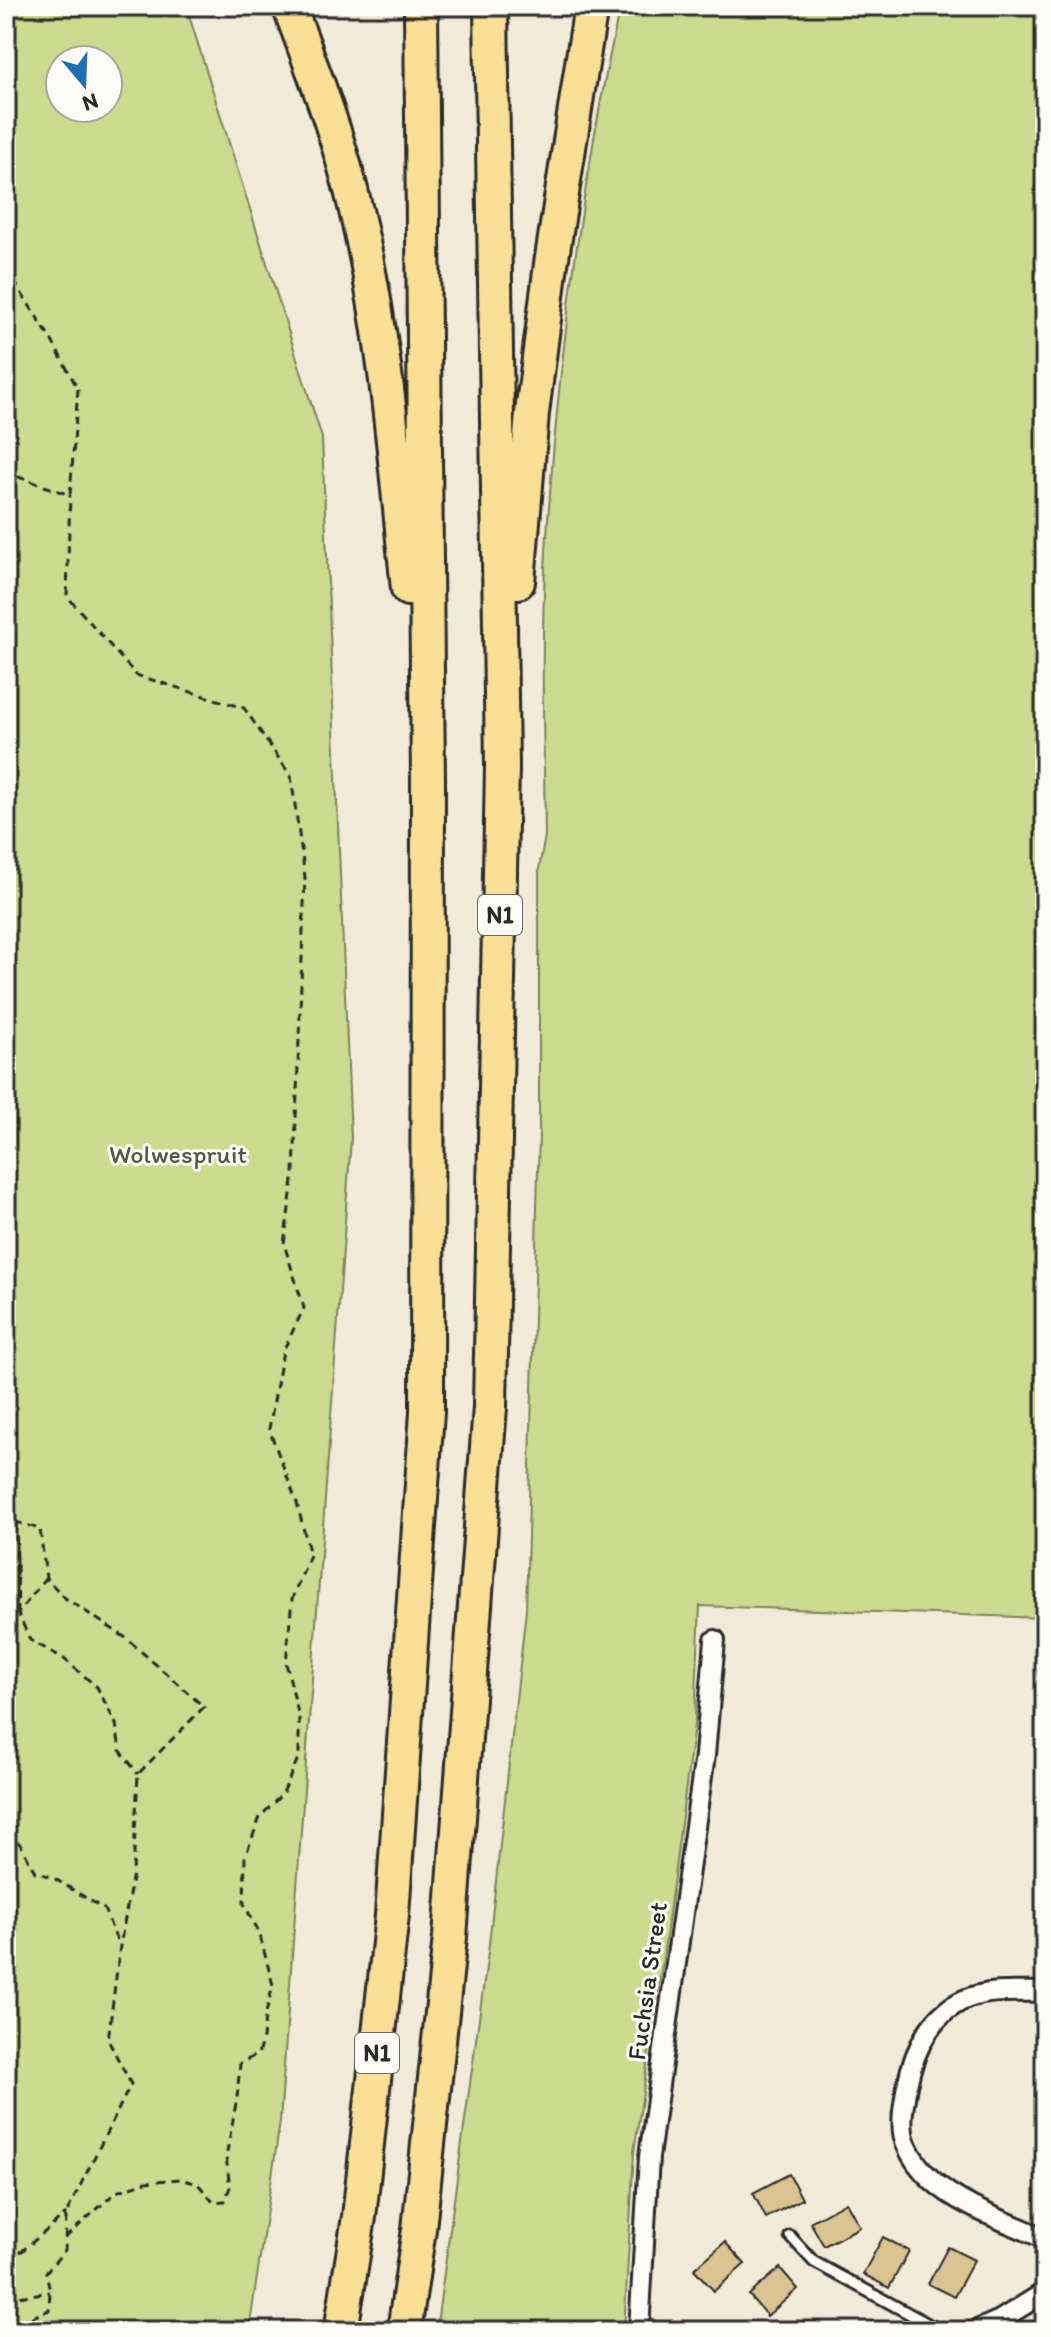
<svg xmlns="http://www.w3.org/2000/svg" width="1051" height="2337" font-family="Itim,sans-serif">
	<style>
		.green { fill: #ccdb8f; stroke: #7c835d; stroke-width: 2; fill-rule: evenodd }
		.building { fill: #dbc392; stroke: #2b2b2b; stroke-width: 2 }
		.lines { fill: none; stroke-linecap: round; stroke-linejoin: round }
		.service-casing { stroke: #2b2b2b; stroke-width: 15 }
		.minor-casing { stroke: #2b2b2b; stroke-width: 24 }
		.motorway-casing { stroke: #2b2b2b; stroke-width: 38 }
		.path { stroke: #2b2b2b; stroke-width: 3; stroke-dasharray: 8 6; stroke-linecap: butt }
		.service { stroke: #fdfcf7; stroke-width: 9 }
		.minor { stroke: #fdfcf7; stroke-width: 18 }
		.motorway { stroke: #fadf96; stroke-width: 32 }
		.labels { text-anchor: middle; stroke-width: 6; stroke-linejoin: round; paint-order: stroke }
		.shield { fill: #fdfcf7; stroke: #6a6a68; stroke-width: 2 }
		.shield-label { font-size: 24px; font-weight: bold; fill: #2b2b2b }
		.park-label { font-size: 26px; fill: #535744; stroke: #fdfcf7 }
		.street-label { font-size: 26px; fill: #2b2b2b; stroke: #fdfcf7 }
	</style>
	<rect width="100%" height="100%" fill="#f3ebd9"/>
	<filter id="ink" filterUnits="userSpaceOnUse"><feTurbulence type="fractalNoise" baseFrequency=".0125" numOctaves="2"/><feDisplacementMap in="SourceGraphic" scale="16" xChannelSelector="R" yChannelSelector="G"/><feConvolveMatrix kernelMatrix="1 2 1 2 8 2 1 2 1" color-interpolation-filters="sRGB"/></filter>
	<g filter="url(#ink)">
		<path class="green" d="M6 6H186L322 438 351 1139 280 2122 249 2331H6ZM108 60V108H60V60Z
			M620 6H1045V1618L700 1606 695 1718 663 1959 634 2152 624 2331H436L488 1953 526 1610 539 1134V869L545 836C544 742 540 646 546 551 557 368 581 186 620 6Z"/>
		<path class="building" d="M789 2174 802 2199 766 2218 753 2193Z
			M846 2202 860 2227 824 2246 810 2222Z
			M883 2237 909 2251 889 2288 863 2274Z
			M725 2242 745 2264 714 2291 694 2269Z
			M948 2247 974 2260 954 2297 928 2284Z
			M780 2268 798 2289 767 2316 749 2295Z"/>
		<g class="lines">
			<g class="service-casing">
				<path id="service" d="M790 2236 814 2262 941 2331"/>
			</g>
			<g class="minor-casing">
				<path id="minor" d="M1045 1992C1021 1992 989 1989 966 1999 925 2016 909 2063 904 2104 902 2116 901 2134 907 2146 912 2158 922 2171 932 2180 961 2207 1009 2222 1045 2239
					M639 2331 649 2157 705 1755 715 1640
					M975 2331 1000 2320 1045 2292"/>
			</g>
			<g class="motorway-casing">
				<path id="motorway" d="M289 6C315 75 341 143 357 215 386 338 395 464 408 589
					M518 582 532 413 551 264 591 6
					M341 2331 359 2217 392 1915 427 1412 428 783 421 6
					M404 2331 419 2229 450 1937 490 1407 502 766 491 6"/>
			</g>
			<path class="path" d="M6 269 51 339 78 389 70 495 13 475 6 477
				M6 1495 8 1497 16 1522 40 1529 46 1578 65 1598 126 1638 204 1707 138 1774 133 1873 120 1946 108 2040 131 2084 66 2214 65 2250 46 2272 50 2292 49 2310 21 2322 18 2331
				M16 1522 18 1613
				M46 1578 18 1613 30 1640 63 1658 97 1687 116 1724 120 1750 138 1774
				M6 1834 20 1844 35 1872 52 1877 104 1909 118 1943
				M65 2238 116 2192 146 2182 180 2179 198 2184 213 2202 225 2201 230 2187 226 2157 237 2098 240 2063 258 2054 263 2038 265 2017 273 1985 259 1932 244 1904 245 1857 260 1817 283 1793 299 1756V1717L286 1663 292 1599 310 1555 297 1503 269 1429 283 1351 304 1308 284 1244 294 1173 305 877 291 776 244 708 136 675 67 596 70 495
				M6 2255 22 2251 66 2214
				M6 2299 50 2292
				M6 2328 8 2331"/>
			<use href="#service" class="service"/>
			<use href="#minor" class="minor"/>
			<use href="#motorway" class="motorway"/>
		</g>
	</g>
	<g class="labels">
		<g class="shield">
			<rect x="478" y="895" width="44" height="40" rx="6"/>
			<rect x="355" y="2033" width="44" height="40" rx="6"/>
		</g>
		<g class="shield-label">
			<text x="500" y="923">N1</text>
			<text x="377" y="2061">N1</text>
		</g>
		<g class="park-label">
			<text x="178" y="1163">Wolwespruit</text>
		</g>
		<g class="street-label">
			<text transform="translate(647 1981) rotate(-82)" y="9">Fuchsia Street</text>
		</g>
	</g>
	<rect width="1051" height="2337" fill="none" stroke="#fdfcf7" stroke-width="32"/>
	<rect x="16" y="16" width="1019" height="2305" fill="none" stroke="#2b2b2b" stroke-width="3" filter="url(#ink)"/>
	<g transform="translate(84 84) rotate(161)"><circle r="38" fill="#fdfcf7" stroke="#a9a8a5" stroke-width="2"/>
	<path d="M0-6L14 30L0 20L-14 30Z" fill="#1f6fb2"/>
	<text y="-12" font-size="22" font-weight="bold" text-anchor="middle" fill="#2b2b2b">N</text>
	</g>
</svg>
